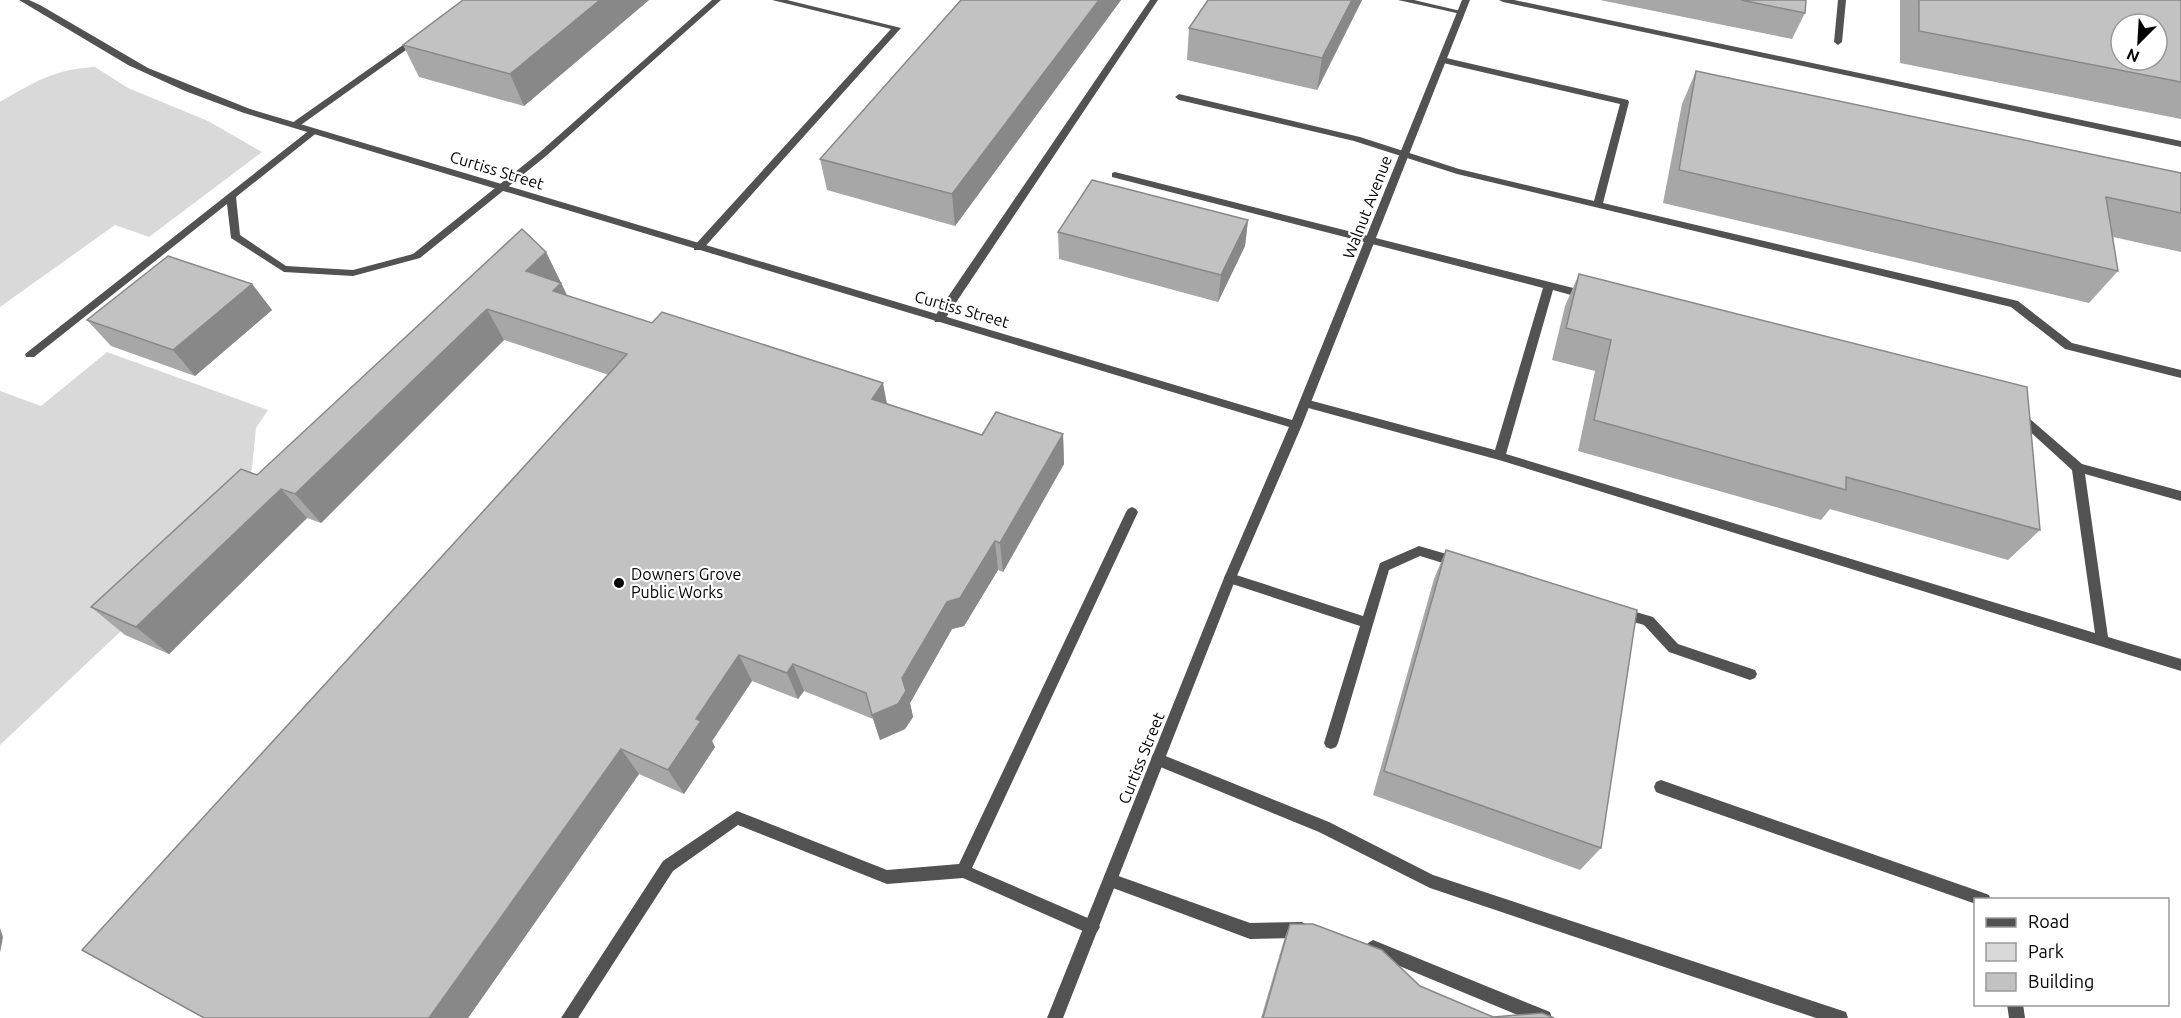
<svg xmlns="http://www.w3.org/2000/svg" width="2181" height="1018" font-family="Ubuntu,sans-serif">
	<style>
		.green { fill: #d9d9d9 }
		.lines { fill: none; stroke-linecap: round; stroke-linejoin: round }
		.lane { fill: #525252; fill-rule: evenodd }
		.street { fill: #525252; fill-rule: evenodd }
		.wall { fill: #a7a7a7 }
		.shaded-wall { fill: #888 }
		.building { fill: #c2c2c2; stroke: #888; stroke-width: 1.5; fill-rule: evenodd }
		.poi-dot { fill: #000; stroke: #fff; stroke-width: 2 }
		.labels { text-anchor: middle; stroke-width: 4.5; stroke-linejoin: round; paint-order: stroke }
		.street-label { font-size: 16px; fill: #000; stroke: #fff }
		.poi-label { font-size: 16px; fill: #000; stroke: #fff; text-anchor: start }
	</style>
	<rect width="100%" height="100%" fill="#fff"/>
	<path class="green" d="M95 67 128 88 208 121 262 152 149 237 115 225 0 307V102C34 82 55 69 95 67Z
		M107 352 268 410 256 428 252 468 247 489 222 536 0 745V391L41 406Z"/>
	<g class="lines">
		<path class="lane" d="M712 0H721L546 156 420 258 353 276 284 272 231 238 227 204 34 357H26L25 354 311 129H317L319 131 236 197 240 235 286 266 353 270 413 254 540 152Z
			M772 0H787L901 28 702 250H694V246L891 29Z
			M1150 0H1158L943 322H935L934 319 935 316Z
			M1398 0H1414L1465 12 1461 14Z
			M1499 0H1514L2181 141V147L1503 2Z
			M1838 0H1846L1842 42 1838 45 1834 42Z
			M413 38 420 40 298 127H292V123Z
			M1442 57 1628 100 1629 102 1603 203 2018 301 2072 343 2181 370V378L2065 349 2011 307 1457 174 1354 141 1179 100 1175 97 1179 94 1360 137 1459 169 1594 201 1620 104 1439 62V58Z
			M1115 172 1589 292 1590 295 1589 298 1585 299 1553 290 1506 454 2095 633 2072 470 2013 416 2019 412 2023 413 2082 464 2181 491V501L2085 474 2108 637 2181 659V671L1499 460 1301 406 1299 403 1301 400 1305 399 1495 450 1543 288 1112 177V173Z
			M1132 507 1136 509 1138 512 972 868 1097 922 1100 927 1097 932 1092 935 963 878 887 884 738 825 673 871 578 1018H561L663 861 737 811 887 870 959 864 1126 512 1128 509Z
			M1419 546 1460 558 1462 562 1460 566 1456 567 1420 556 1389 570 1338 743 1336 747 1331 749 1326 747 1324 743 1360 626 1226 582 1224 578 1226 574 1230 573 1363 616 1380 563Z
			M1622 608 1653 617 1678 644 1755 670 1757 674 1755 678 1750 680 1669 652 1644 625 1617 617 1616 613 1617 609Z
			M1158 753 1329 822 1433 875 1840 1010 1846 1012 1848 1018H1816L1430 888 1319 832 1153 764 1151 759 1153 754Z
			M1661 780 1984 893 1989 895 1991 900H1976V904L1661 794 1656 792 1654 787 1656 782Z
			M1110 873 1250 923 1302 922 1307 925 1310 930 1307 935 1302 938 1250 939 1105 885 1103 880 1105 875Z
			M1373 940 1550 1012 1552 1018H1525L1368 953 1365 948 1368 943Z
			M2007 1004H2023L2025 1018H2009Z"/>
		<path class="street" d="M19 0H29L40 5 148 68 250 109 1292 420 1462 0H1470L1302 425 1236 578 1063 1018H1047L1224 578 1289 427 244 113 185 91 128 65Z"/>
	</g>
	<path class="wall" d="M463 0H649L524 106 419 77 403 45Z
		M961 0H1121L955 226 827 190 820 159Z
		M1362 0 1317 90 1187 60 1189 28Z
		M1600 0H1806L1805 13 1792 39Z
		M1900 0H2181V119L1900 63Z
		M1696 71 2181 173V252L2113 237 2118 271 2089 303 1663 203 1682 104Z
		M1248 220 1245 246 1218 302 1059 259 1058 232Z
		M546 252 567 295 887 404 982 435 1063 434 1064 464 1003 572 998 570 964 626 952 629 910 703 913 717 905 729 880 740 873 719 804 691 798 699 752 681 712 741 715 747 684 794 639 774 468 1018H204L609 375 504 340 321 523 307 518 169 654 125 635 91 607 257 475Z
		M1579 274 2040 530 2008 560 1830 509 1821 520 1578 451 1595 371 1552 360 1565 306Z
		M252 284 272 310 195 376 111 346 87 320Z
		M1446 550 1601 848 1580 870 1373 795 1434 579Z
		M1290 924 1420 986 1493 1017 1554 1018H1261L1284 940Z"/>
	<path class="shaded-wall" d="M600 0H649L524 106 510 74Z
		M1099 0H1121L955 226 952 194Z
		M1352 0H1362L1317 90 1322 58Z
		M1248 220 1245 246 1218 302 1221 275Z
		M546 252 576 314 526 271Z
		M252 284 272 310 195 376 173 350Z
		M487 309 504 340 321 523 295 494Z
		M883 383 889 414 872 399Z
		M1063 434 1064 464 1003 572 1000 543Z
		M281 489 307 518 169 654 136 627Z
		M995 541 998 570 964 626 952 629 910 703 913 717 905 729 880 740 872 715 902 678 947 602Z
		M739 655 752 681 712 741 715 747 684 794 668 770 696 719Z
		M793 664 804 691 798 699 787 673Z
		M621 749 639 774 468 1018H429Z
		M0 928 3 937 0 953Z"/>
	<path class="building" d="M463 0H600L510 74 403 45Z
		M961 0H1099L952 194 820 159Z
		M1208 0H1352L1322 58 1189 28Z
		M1741 0H1806L1805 13Z
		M1919 0H2181V82L1919 31ZM2121 24H2157V60H2121Z
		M1696 71 2181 173V213L2106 197 2118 271 1679 170Z
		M1092 180 1248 220 1221 275 1058 232Z
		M522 229 546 252 526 271 561 283 553 291 652 323 662 312 883 383 872 399 982 435 996 412 1063 434 1000 543 995 541 960 598 947 602 902 678 906 691 898 704 872 715 866 693 793 664 787 673 739 655 696 719 701 721 668 770 621 749 429 1018H204L82 950 627 354 487 309 295 494 281 489 136 627 91 607 241 469 257 475Z
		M168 256 252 284 173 350 87 320Z
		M1579 274 2027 387 2040 530 1846 477V490L1594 420 1611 340 1566 328Z
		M1446 550 1637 610 1601 848 1384 771Z
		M1290 924H1313L1382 950 1420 986 1493 1017 1542 1013 1554 1018H1263Z"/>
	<circle class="poi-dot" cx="619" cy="583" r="6"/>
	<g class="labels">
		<g class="street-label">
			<text transform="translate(497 170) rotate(17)" y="6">Curtiss Street</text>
			<text transform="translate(1367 207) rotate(-69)" y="6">Walnut Avenue</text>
			<text transform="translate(962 309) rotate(16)" y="6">Curtiss Street</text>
			<text transform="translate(1141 758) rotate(-68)" y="6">Curtiss Street</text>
		</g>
		<g class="poi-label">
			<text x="631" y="580">Downers Grove<tspan x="631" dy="18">Public Works</tspan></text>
		</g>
	</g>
	<rect x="1974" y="898" width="195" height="108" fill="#ffffff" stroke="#999999" stroke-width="1.5"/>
	<rect x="1986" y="918" width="30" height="9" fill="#525252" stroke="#999999" stroke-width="1.5"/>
	<text x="2028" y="928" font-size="18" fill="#000000">Road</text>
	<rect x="1986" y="943" width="30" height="18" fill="#d9d9d9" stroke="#999999" stroke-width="1.5"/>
	<text x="2028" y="958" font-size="18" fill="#000000">Park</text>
	<rect x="1986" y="973" width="30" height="18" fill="#c2c2c2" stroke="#999999" stroke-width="1.5"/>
	<text x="2028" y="988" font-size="18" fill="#000000">Building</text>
	<g transform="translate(2139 42) rotate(204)"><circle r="28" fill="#ffffff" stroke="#999999" stroke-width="1.5"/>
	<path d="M0-4.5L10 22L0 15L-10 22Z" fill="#000000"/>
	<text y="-9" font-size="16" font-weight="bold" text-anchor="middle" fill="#000000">N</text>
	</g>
</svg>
